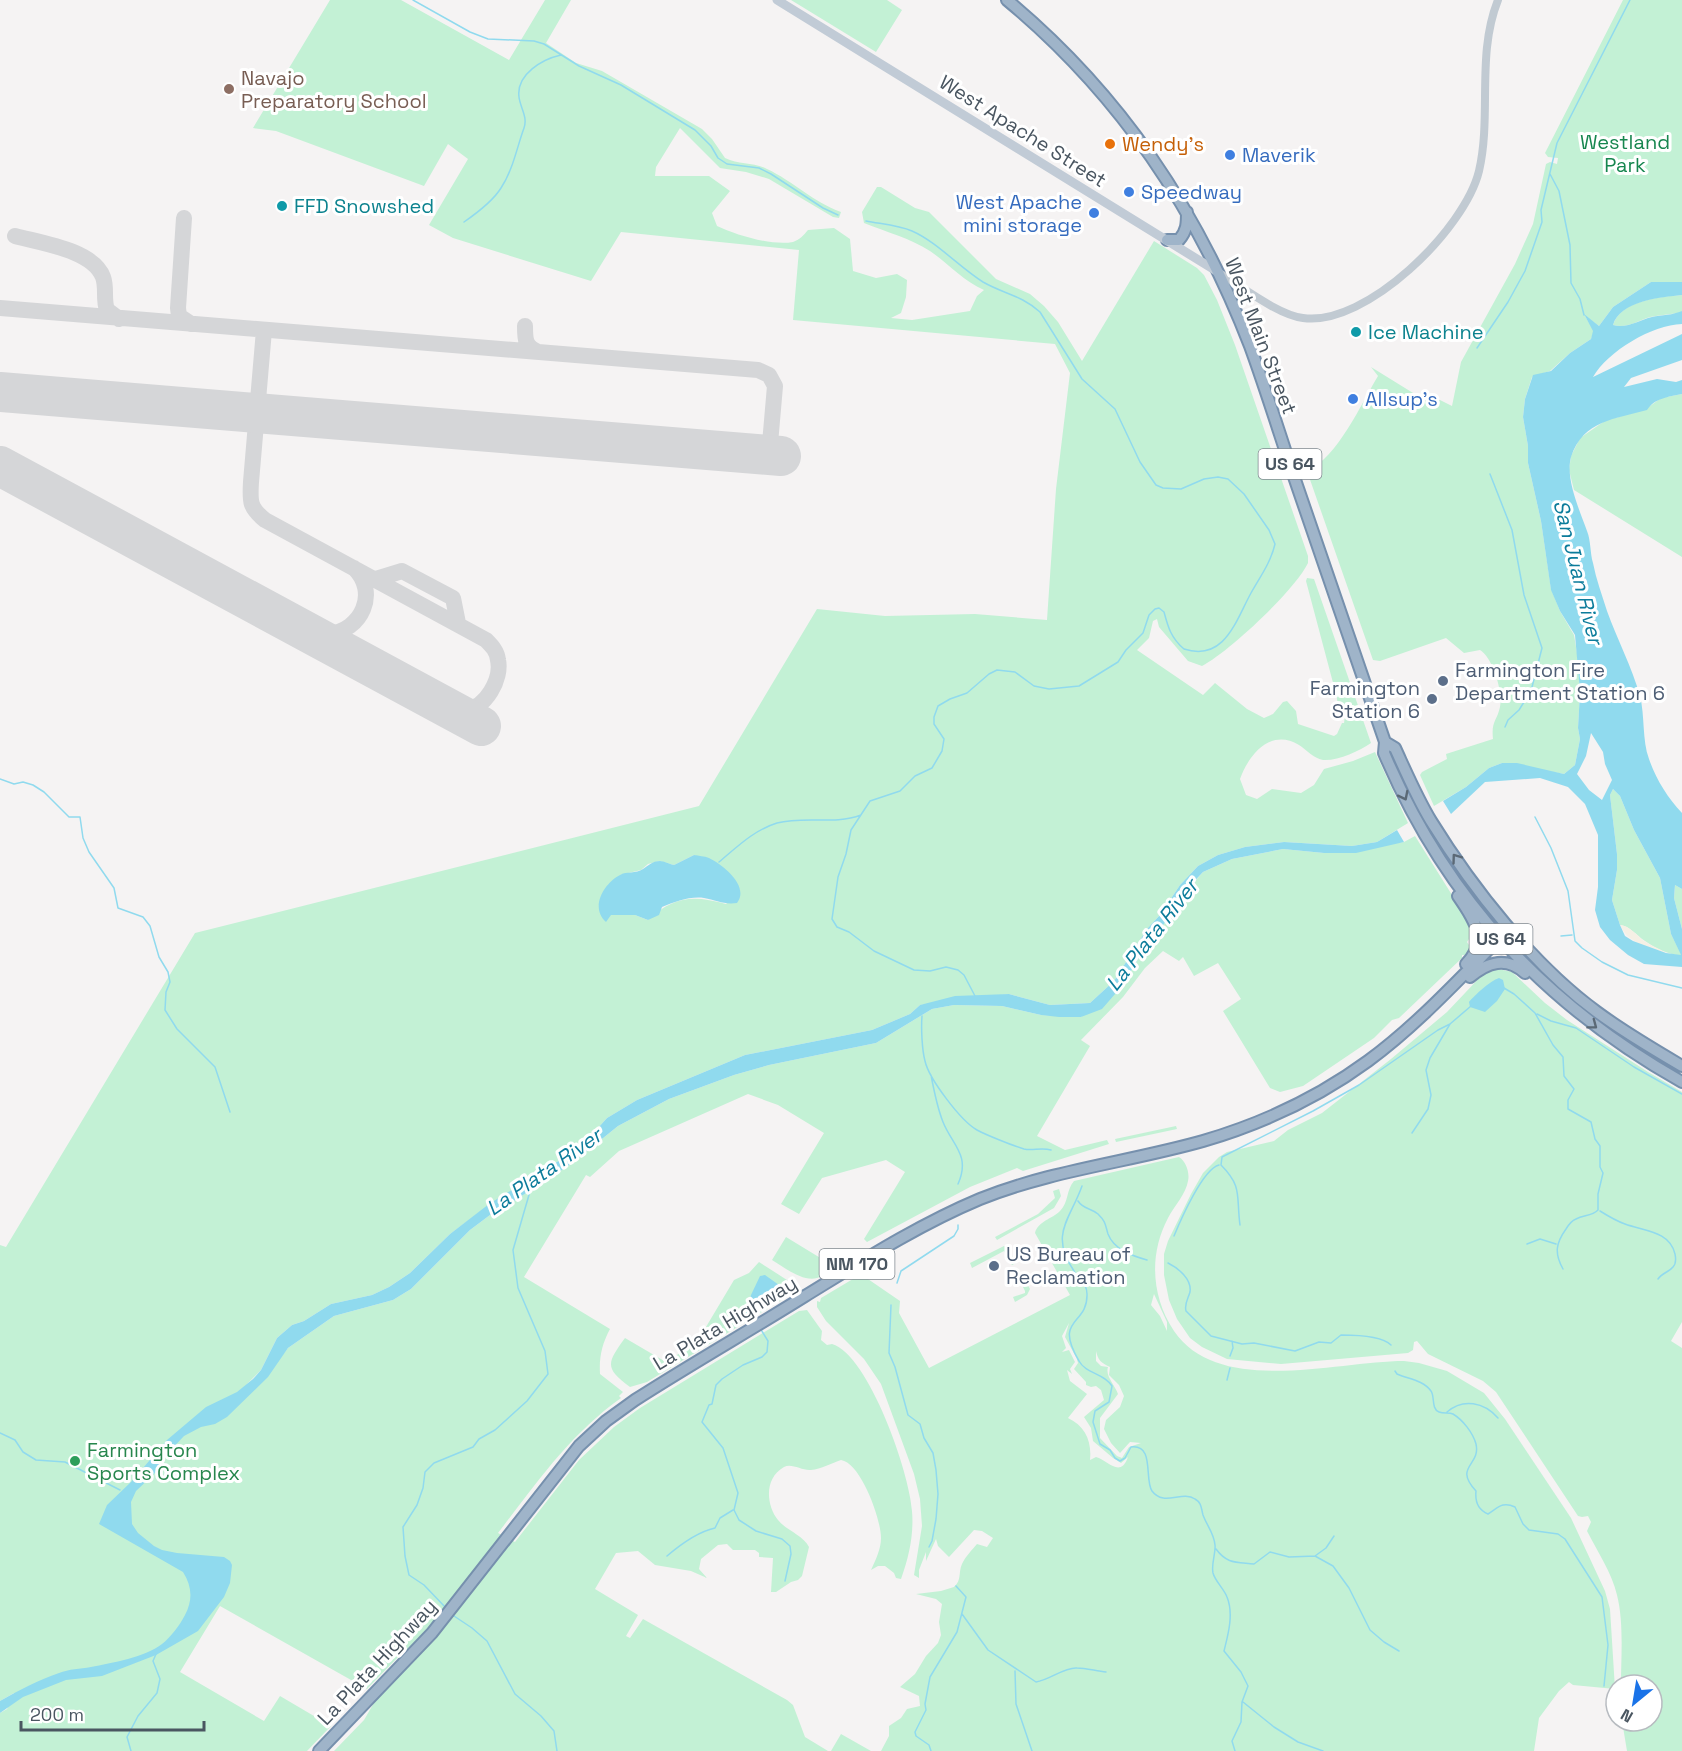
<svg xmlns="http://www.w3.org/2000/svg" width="1682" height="1751" font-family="'Space Grotesk',sans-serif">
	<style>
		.green { fill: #c3f1d5; fill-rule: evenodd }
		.sand { fill: #f5f0e5 }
		.water { fill: #90daee; fill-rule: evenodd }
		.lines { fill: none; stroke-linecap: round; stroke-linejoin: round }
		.stream { stroke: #90daee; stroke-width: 1.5 }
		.taxiway { stroke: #d5d6d8; stroke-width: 16 }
		.runway { stroke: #d5d6d8; stroke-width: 40 }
		.trunk-casing { stroke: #7690ad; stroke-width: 14 }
		.tertiary { stroke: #c1cad2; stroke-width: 8 }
		.secondary { stroke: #c1cbd6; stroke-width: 9 }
		.trunk { stroke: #9fb4c9; stroke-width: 10 }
		.oneway { stroke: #5b6976 }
		.education-dot { fill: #8d6e63; stroke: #fff; stroke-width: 2 }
		.food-dot { fill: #e8710a; stroke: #fff; stroke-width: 2 }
		.shop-dot { fill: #3f7fe0; stroke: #fff; stroke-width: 2 }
		.culture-dot { fill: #0f9aa8; stroke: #fff; stroke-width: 2 }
		.service-dot { fill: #5c6f8a; stroke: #fff; stroke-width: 2 }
		.leisure-dot { fill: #2e9e5b; stroke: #fff; stroke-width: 2 }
		.labels { text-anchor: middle; stroke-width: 6; stroke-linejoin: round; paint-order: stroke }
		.shield { fill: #fff; stroke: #808990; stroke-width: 1.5 }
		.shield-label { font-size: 18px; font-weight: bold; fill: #4a5661 }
		.education-label { font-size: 20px; fill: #785e54; stroke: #fff; text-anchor: start }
		.street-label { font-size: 20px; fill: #4a5661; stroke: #fff }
		.park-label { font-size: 20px; fill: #17864f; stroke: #fff }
		.food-label { font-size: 20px; fill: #c56008; stroke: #fff; text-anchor: start }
		.shop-label { font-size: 20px; fill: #366cbe; stroke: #fff; text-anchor: start }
		.culture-label { font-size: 20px; fill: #0d838f; stroke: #fff; text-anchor: start }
		.service-label { font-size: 20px; fill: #4e5e75; stroke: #fff; text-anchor: start }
		.leisure-label { font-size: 20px; fill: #27864d; stroke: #fff; text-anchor: start }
		.water-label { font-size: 21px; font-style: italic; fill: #0c7c9b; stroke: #fff }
	</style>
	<rect width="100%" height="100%" fill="#f5f3f3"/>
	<path class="green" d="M330 0H401L509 60 545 0H571L546 43 576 63 602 71 702 129 712 139 725 158C739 165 754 162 767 169 793 181 813 202 841 212L839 218 833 217 769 179 746 172 720 168 680 128 656 167 655 176H709L730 191 712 213 717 226C736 235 772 246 793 242 799 240 804 235 808 230L834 228 850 239 853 271 876 278 897 274 907 280 906 297 901 313 891 318 912 320 970 311 977 296 984 290C963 281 949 264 930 251 910 238 886 232 864 223L862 212 877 187H881L915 208 929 212 996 279 1030 294 1044 306 1058 322 1082 361 1154 241 1197 268 1204 275 1217 300 1235 345 1308 556V563C1295 590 1229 652 1202 666L1188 661 1159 627 1157 619 1153 621 1149 638 1137 650 1203 695 1215 683 1247 709 1264 718 1273 714 1283 702 1287 701 1296 711 1298 724 1334 736 1337 734 1342 723H1344L1345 716 1340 715 1336 694 1306 581 1307 578 1314 579 1371 743C1359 751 1338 761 1323 760 1313 758 1307 750 1299 745 1271 728 1249 754 1240 779L1246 795 1257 799 1272 789 1301 793 1314 785 1324 769 1353 761 1375 752 1408 823 1377 842 1352 846 1284 842 1245 847 1218 855 1198 866 1180 885 1160 915 1147 929 1114 981 1090 1003 1050 1005 1009 994 920 1005 910 1014 872 1030 745 1055 637 1100 607 1118 588 1139 565 1157 489 1205 450 1234 410 1273 389 1287 372 1295 331 1304 304 1321 292 1325 277 1338 261 1370 245 1386 280 1358 288 1348 334 1316 393 1300 411 1289 470 1230 490 1215 497 1212 571 1164 618 1126 669 1099 734 1075 769 1065 876 1043 932 1009 954 1005 1002 1006 1041 1015 1081 1017 1122 986 1147 944 1174 912 1187 890 1203 872 1232 859 1283 849 1324 853 1404 842 1415 836 1469 922 1471 936 1467 942 1471 948 1467 955H1462V958L1399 1018 1392 1020 1374 1038 1303 1086 1280 1092 1270 1088 1223 1011 1241 999 1218 963 1194 976 1183 957 1179 961 1163 951 1145 968 1123 997 1081 1040 1090 1046 1037 1136 1065 1150 1107 1140 1109 1144 1023 1171 1017 1168 970 1187 867 1242 864 1239 905 1172 886 1160 822 1178 799 1214 781 1204 824 1133 778 1105 748 1094 619 1151 590 1177 586 1175 524 1277 610 1329C602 1344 599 1357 600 1374L623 1392 619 1396 621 1398C570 1434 535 1485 498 1533L515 1542 579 1460 614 1427 640 1408 799 1311 807 1310 822 1331 821 1340 827 1345 832 1344C869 1355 910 1474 912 1511 914 1534 909 1557 901 1579L896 1578 894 1573 885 1566H878L871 1570C876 1559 881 1549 881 1538 881 1519 861 1463 841 1460 832 1463 821 1469 811 1470 802 1471 792 1463 784 1467 764 1478 766 1505 778 1520 787 1531 803 1535 809 1547L802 1576 798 1580 791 1582 776 1592H771L773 1558 759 1557V1553L755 1550H733L727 1544 718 1545 701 1559 699 1569 707 1578 691 1571 655 1565 638 1551 616 1553 595 1589 638 1615 626 1636 630 1638 643 1619 787 1700 793 1705 805 1737 828 1751H334L364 1720 404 1651 367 1689 220 1606 180 1672 264 1721 280 1696 331 1726 307 1751H0V1713L7 1709 14 1693 0 1701V1245L6 1247 195 933 699 806 817 609 885 616 975 614 1047 620 1056 489 1070 373 1055 344 793 320 799 250 621 232 591 281 453 238 429 225 468 159 448 144 424 186 276 131 253 128ZM694 855C714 864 732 869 740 891L726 904C693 895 674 896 648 920L635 915H611L620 875 641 870 648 864 659 861 674 865Z
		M791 0H887L902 10 876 52Z
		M1623 0H1682V282H1651L1613 307 1599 326 1585 316 1594 331 1591 339 1570 353 1550 371 1532 377 1525 399 1523 417 1528 446V463L1541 521 1551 589 1560 611 1574 635 1577 653 1580 692 1578 728 1580 739 1575 765 1564 774 1502 763 1489 768 1466 787 1434 806 1420 775 1422 772 1447 759 1446 754 1493 739C1491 721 1497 721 1500 707 1503 692 1493 658 1480 650L1464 653 1446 638 1380 661 1373 660 1307 471C1338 457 1361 404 1378 376L1371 367 1426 401 1430 395 1452 406 1461 362 1515 264 1533 224 1546 164 1550 162 1557 164 1558 158 1548 157 1545 153Z
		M1682 295V311L1680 313C1670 314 1660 315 1650 317 1637 321 1627 329 1613 325 1621 300 1660 297 1682 295Z
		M1682 394V557L1574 490 1569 470 1571 456 1580 438 1609 418H1616L1650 406 1661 398Z
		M1613 789 1620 796 1634 830 1660 878 1671 934 1682 956C1668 954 1656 949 1645 941 1636 935 1630 926 1620 925L1612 900 1617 870V854L1610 795Z
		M1675 885 1682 889V929L1674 898Z
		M1498 969 1512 972 1545 1003 1567 1020 1648 1072 1682 1092V1322L1671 1341 1682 1348V1751H1627L1622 1721H1652V1685H1621C1621 1656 1624 1623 1617 1595 1612 1573 1597 1551 1587 1531L1591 1522 1588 1516 1582 1517 1578 1516 1496 1392 1483 1381 1428 1354 1417 1341 1414 1342 1413 1350 1408 1353 1281 1364 1227 1359 1202 1347 1190 1338 1177 1319 1169 1300 1164 1275V1254L1168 1241 1191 1194 1203 1173 1219 1157 1227 1152 1274 1141 1288 1130 1322 1113 1391 1059 1447 1012 1483 974Z
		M1176 1126 1177 1129 1116 1142 1115 1139Z
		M1179 1157C1186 1161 1190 1173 1188 1181 1186 1194 1174 1206 1168 1218 1149 1254 1151 1296 1174 1331 1219 1397 1337 1361 1404 1361L1419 1363 1447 1371 1484 1393 1505 1419 1571 1518 1605 1591 1610 1609 1615 1689 1573 1685 1569 1682 1559 1691 1539 1718 1534 1751H881L889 1736V1726L901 1718 907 1709 920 1706 919 1696 900 1687 915 1674 926 1656 938 1643 941 1635 939 1622 942 1604 936 1599 916 1594 941 1591 954 1587C962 1580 958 1573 962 1564 965 1557 972 1550 977 1544L987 1547 993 1538 982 1531 974 1530 949 1557 938 1546 936 1539 926 1561V1552L919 1570V1578L914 1575 922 1526 920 1499 914 1474 881 1384 864 1359 826 1321 817 1307V1301L820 1302 821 1298 858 1276 865 1277 900 1301 899 1313 929 1368 1070 1295 1035 1233C1038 1221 1052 1219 1060 1211 1069 1202 1066 1190 1074 1181ZM1154 1294 1167 1322V1331L1160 1316 1151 1305ZM1069 1323 1065 1337 1077 1359 1078 1363 1074 1369 1086 1382V1385L1091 1387 1096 1386 1101 1390 1104 1400 1084 1417 1091 1428 1093 1441 1113 1458 1121 1463 1128 1457C1120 1479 1108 1460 1096 1457L1090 1460C1092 1441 1085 1426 1068 1418L1087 1394 1070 1381 1067 1370 1072 1374 1070 1369 1075 1362 1069 1350 1062 1352 1066 1348 1062 1336ZM1096 1351C1098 1360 1101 1363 1110 1367L1109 1375 1119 1385 1124 1396 1120 1407 1106 1420 1104 1429 1111 1443 1120 1453 1130 1442 1141 1443 1129 1447 1122 1458 1117 1456 1100 1438V1418L1118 1394C1115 1385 1105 1376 1108 1367L1101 1366 1096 1361Z
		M1059 1189 1061 1196 1054 1208 997 1240 995 1237 1038 1214 1055 1198 1053 1191Z
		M786 1237 827 1262 828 1266 838 1265C832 1269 824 1276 817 1278 802 1282 784 1267 772 1260Z
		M1004 1246 1008 1248 1016 1263 1012 1265 1004 1251 972 1268 970 1263Z
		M759 1262 787 1280 798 1290 647 1382 630 1387C604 1368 607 1363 625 1338L666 1362 697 1342 734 1280 749 1273Z
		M1021 1273 1030 1289 1027 1295 1015 1302 1013 1297 1025 1293V1291L1017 1275Z
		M841 1734 871 1751H831Z"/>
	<path class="sand" d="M1620 925C1630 926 1636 935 1644 941 1651 946 1659 948 1666 953 1647 946 1629 944 1620 925Z"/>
	<path class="water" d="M1651 282H1682V295C1661 297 1620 301 1613 325 1627 329 1639 320 1652 317 1662 315 1673 315 1682 311V324C1652 325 1608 351 1593 377L1682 334V360L1631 378 1624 387 1657 379 1676 382 1682 380V394C1668 397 1655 398 1647 410 1616 419 1583 420 1571 457 1565 479 1580 511 1587 531 1591 541 1590 553 1593 563 1596 579 1602 595 1607 611 1617 639 1632 667 1640 696 1645 716 1642 740 1649 759 1656 779 1667 797 1682 813V889L1675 885 1674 898 1682 929V967L1644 964 1628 955 1610 940 1600 927 1595 910 1598 887V835L1585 804 1568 787 1540 778 1485 782 1451 814 1443 801 1466 787 1489 768 1502 763H1517L1564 774 1575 765 1580 739 1578 728 1580 692 1575 635 1560 611 1551 590 1541 521 1528 463V446L1523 417 1525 399 1533 375 1551 371 1570 353 1591 339 1593 331 1584 314 1599 326 1613 307ZM1591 733 1603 752 1605 764 1612 780 1602 800 1589 790 1577 774 1586 756ZM1613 789 1620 796 1634 830 1660 878 1671 934 1681 955 1666 953 1633 941 1625 936 1620 925 1612 900 1617 870V854L1610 795Z
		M1397 830 1404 842 1356 853H1324L1283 849 1232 859 1203 872 1187 889 1174 912 1147 944 1122 986 1102 1009 1081 1017H1059L1041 1015 1002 1006 954 1005 932 1009 876 1043 769 1065 734 1075 669 1099 618 1126 571 1164 497 1212 490 1215 470 1230 411 1289 393 1300 334 1316 288 1348 268 1377 227 1417 215 1424 201 1427 184 1436 166 1455 156 1472 136 1491 131 1502 132 1524 138 1533 154 1546 162 1550 177 1553 224 1557 230 1561 232 1565 230 1583 224 1597 198 1631 156 1655 102 1676 66 1680 23 1697 0 1713V1701C19 1690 39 1680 59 1673 69 1669 80 1669 91 1667 111 1663 146 1657 162 1644 170 1638 180 1625 185 1615 193 1600 192 1586 183 1572L99 1524 107 1505 131 1482 167 1440 206 1407 237 1392 253 1379 261 1370 277 1338 292 1325 304 1321 331 1304 372 1295 389 1287 410 1273 450 1234 489 1204 565 1157 588 1139 607 1118 637 1100 745 1055 872 1030 910 1014 920 1005 955 996 1009 994 1050 1005 1090 1003 1114 981 1147 929 1160 915 1180 885 1198 866 1218 855 1245 847 1284 842 1352 846 1377 842Z
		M694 855C699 856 704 856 709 858 723 865 750 886 737 903 724 905 716 900 704 898 690 896 675 902 662 907L659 915 648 920 635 915H611L606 922C590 908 603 884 620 875 626 871 636 874 643 869 648 866 652 861 660 861 664 861 669 864 674 865Z
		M1499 978 1503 980 1505 989 1497 1001 1485 1012 1470 1007 1469 1002C1475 995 1490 981 1499 978Z
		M765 1275 779 1285 780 1290 754 1306 751 1313 746 1314 751 1295 760 1276Z"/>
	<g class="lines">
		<path class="stream" d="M413 0 470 32 488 39 534 41 544 44 579 66 621 85 695 130 711 146 718 158 727 164 759 168 771 174 823 208 838 215
			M1550 174 1559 191 1570 245 1571 283 1580 299 1584 315
			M866 221C881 224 898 225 912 231 937 242 959 267 983 282 1004 294 1021 295 1040 312L1082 379 1115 409 1140 462 1156 485 1163 488 1181 489 1204 479 1218 477 1228 479 1244 494 1269 530 1275 544C1271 562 1260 577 1251 593 1236 620 1225 662 1184 649 1171 638 1168 627 1164 612L1159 608 1155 609 1149 615 1143 633 1126 650 1118 662 1079 686 1049 689 1034 686 1015 672 997 670 989 674 967 693 950 699 938 706 934 717V724L944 739 942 751 932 768 915 776 900 791 870 801 851 830 846 854 838 877 832 919 837 927 849 932 874 951 914 970 930 971 946 967 958 970 964 975 975 996
			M464 222C477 213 493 201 501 188 513 170 517 147 524 128 528 117 520 107 519 97 516 74 543 59 561 55
			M1477 348 1508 302 1525 271 1542 222 1541 210 1557 143 1630 0
			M1490 474 1512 530 1524 595 1542 648 1531 691 1519 710 1508 720 1505 727
			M0 779 14 784 23 782 33 785 44 792 69 817H80L83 838 89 852 114 888 118 908 143 917 150 926 159 957 168 972 170 982 166 992 165 1010 177 1029 215 1067 230 1112
			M1535 817 1551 848 1568 891 1575 941 1582 948 1602 962 1628 975 1682 988
			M719 862C737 847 754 830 777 823 805 816 834 825 861 815
			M1561 936 1572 935
			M1504 988 1514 994 1535 1013 1553 1045 1563 1057 1564 1076 1574 1089 1568 1100V1109L1591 1122 1595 1139 1600 1146V1167L1603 1173 1598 1194V1210C1592 1216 1584 1215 1576 1219 1571 1221 1569 1224 1566 1229 1556 1243 1554 1253 1563 1269
			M1537 1014 1551 1021 1576 1028 1634 1067 1682 1094
			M922 1016C921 1028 922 1050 925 1061 929 1079 961 1121 977 1130 986 1135 1014 1146 1024 1149 1033 1151 1041 1147 1051 1150
			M931 1075C934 1091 937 1107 943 1122 952 1145 971 1155 958 1184
			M1412 1133 1428 1109 1431 1095 1426 1070 1430 1058 1450 1024 1471 1006
			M1082 1186C1070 1220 1049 1234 1074 1271 1079 1280 1087 1283 1087 1294 1088 1326 1053 1317 1079 1361 1086 1374 1104 1373 1112 1386L1109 1402 1095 1411 1093 1422 1100 1444 1110 1450 1115 1458 1120 1461 1125 1458 1131 1447C1155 1444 1144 1479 1152 1491 1164 1507 1182 1490 1195 1499 1202 1503 1201 1508 1203 1515 1207 1526 1214 1533 1215 1545 1216 1553 1211 1564 1213 1573 1215 1581 1224 1589 1227 1597 1234 1614 1228 1635 1224 1651L1241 1672 1248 1686 1242 1702 1241 1722 1232 1741 1235 1751
			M1078 1201C1083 1209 1091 1208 1098 1214 1106 1222 1105 1224 1108 1234 1114 1250 1133 1256 1147 1260
			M1600 1211C1608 1216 1616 1221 1625 1224 1644 1231 1670 1231 1675 1254 1676 1259 1676 1264 1673 1267 1669 1272 1662 1273 1658 1279
			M1240 1225C1236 1196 1243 1187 1221 1165L1222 1157 1313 1111 1359 1085 1438 1030 1450 1024
			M1174 1236C1181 1219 1203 1169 1219 1165
			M1527 1244 1540 1239 1556 1244
			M1168 1263C1178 1268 1192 1279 1190 1292 1188 1299 1184 1304 1186 1311L1211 1336 1242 1344 1254 1343 1295 1351 1319 1342 1331 1343 1341 1335C1354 1335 1382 1336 1391 1345
			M897 1283 901 1271 954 1236 958 1229V1225
			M891 1305 889 1353 895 1367 908 1415 920 1424 924 1438 933 1453 936 1470 938 1494 936 1519 932 1541 929 1547
			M751 1313 756 1321
			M760 1328 768 1341 767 1352 762 1357 743 1365 722 1379 716 1385 712 1404 709 1405 702 1422 723 1448 738 1493 734 1510 739 1520 756 1531 782 1539 790 1546 791 1554 785 1581
			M1230 1356 1233 1348 1232 1341
			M1395 1371 1397 1374C1408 1379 1423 1380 1431 1391 1435 1396 1431 1409 1439 1412 1444 1414 1449 1412 1453 1414 1463 1420 1473 1433 1476 1444 1481 1466 1453 1466 1476 1491 1475 1501 1478 1510 1488 1514 1498 1508 1502 1501 1515 1507L1523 1524 1529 1530 1558 1534 1565 1539 1602 1597 1608 1645 1604 1686
			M1227 1380 1230 1368
			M1447 1412C1463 1398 1484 1402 1498 1418
			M0 1433 15 1440 23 1452 36 1460 65 1462 120 1490
			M1216 1549C1227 1564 1236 1562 1254 1564L1270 1552 1289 1557 1315 1556 1333 1566 1349 1588 1370 1630 1384 1642 1399 1651
			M667 1556C681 1544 697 1532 715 1528L720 1518 733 1510
			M1315 1556 1326 1548 1334 1536
			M446 1608 424 1585 409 1575 405 1556 403 1527 417 1505 423 1488 425 1472 434 1463 473 1447 479 1439 495 1430 527 1401 548 1374 545 1351 518 1288 513 1250 531 1188
			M451 1614 472 1628 487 1641 515 1694 541 1716 554 1731 557 1751
			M962 1614 988 1650 1036 1682C1050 1680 1064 1667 1077 1668 1086 1668 1096 1671 1106 1672
			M1015 1671 1016 1704 1032 1751
			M1243 1702 1274 1727 1298 1742 1323 1751
			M131 1751 127 1737 138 1716 157 1693 160 1679 153 1661 156 1654
			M931 1751 929 1745 916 1736 915 1732 926 1710 925 1704 930 1677 957 1632 966 1597 956 1586"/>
		<path class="taxiway" d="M184 218 178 308 179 316 191 324
			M15 236C41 243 93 250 103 277 107 288 103 299 107 310L119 319
			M0 308 758 370 769 375 775 386 769 455
			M525 326C525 340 525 346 538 352
			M264 330 251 482C250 501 249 507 265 520L486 640C492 646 497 651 498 660 502 679 486 708 465 710 457 711 449 707 442 705
			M376 579 402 571 453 598 458 623
			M291 623C303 628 315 635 328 634 362 631 379 592 354 568"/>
		<path class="runway" d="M0 392 781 456
			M0 466 481 726"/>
		<g class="trunk-casing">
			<path id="trunk" d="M1007 0C1120 94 1197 209 1250 346 1265 387 1278 429 1292 471 1323 561 1354 651 1385 742L1384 753C1446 899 1544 1004 1682 1082
				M1167 240H1179C1187 231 1187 223 1187 212
				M1385 742 1395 748C1406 772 1417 798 1431 821 1473 889 1533 965 1597 1012 1624 1032 1653 1049 1682 1066
				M1458 896C1473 918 1490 940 1466 964
				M1470 977C1488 962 1506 956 1525 973
				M319 1751 432 1633 579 1446 606 1421 635 1400C691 1364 749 1331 805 1296 862 1261 918 1225 980 1199 1052 1170 1129 1162 1203 1141 1261 1124 1319 1097 1368 1061 1417 1025 1458 980 1500 938"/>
		</g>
		<path class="tertiary" d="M1219 273C1241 286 1278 315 1303 318 1366 327 1465 229 1479 171 1492 115 1476 55 1498 0"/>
		<path class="secondary" d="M777 0 1218 272"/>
		<use href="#trunk" class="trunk"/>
	</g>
	<defs><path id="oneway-chevron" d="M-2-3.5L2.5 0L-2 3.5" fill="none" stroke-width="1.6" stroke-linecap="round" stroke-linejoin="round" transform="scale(1.5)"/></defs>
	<g class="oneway">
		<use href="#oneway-chevron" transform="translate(1404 796) rotate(63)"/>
		<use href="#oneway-chevron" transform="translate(1456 858) rotate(-126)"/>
		<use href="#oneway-chevron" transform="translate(1593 1025) rotate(37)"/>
	</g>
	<circle class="education-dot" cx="229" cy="89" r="6"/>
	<circle class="food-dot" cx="1110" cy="144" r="6"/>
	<g class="shop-dot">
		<circle cx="1230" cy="155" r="6"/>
		<circle cx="1129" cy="192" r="6"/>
		<circle cx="1094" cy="213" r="6"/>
		<circle cx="1353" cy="399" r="6"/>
	</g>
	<g class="culture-dot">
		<circle cx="282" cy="206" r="6"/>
		<circle cx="1356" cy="332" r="6"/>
	</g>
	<g class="service-dot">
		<circle cx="1443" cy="681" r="6"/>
		<circle cx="1432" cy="699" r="6"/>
		<circle cx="994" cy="1266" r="6"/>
	</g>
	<circle class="leisure-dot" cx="75" cy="1461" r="6"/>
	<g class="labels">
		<g class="shield">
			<rect x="1258.5" y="449" width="63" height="30" rx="4.5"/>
			<rect x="1469.5" y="924" width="63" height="30" rx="4.5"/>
			<rect x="819.5" y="1249" width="75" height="30" rx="4.5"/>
		</g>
		<g class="shield-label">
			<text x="1290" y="470">US 64</text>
			<text x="1501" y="945">US 64</text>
			<text x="857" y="1270">NM 170</text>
		</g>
		<g class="education-label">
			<text x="241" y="85">Navajo<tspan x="241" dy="23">Preparatory School</tspan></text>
		</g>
		<g class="street-label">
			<text transform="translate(1023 131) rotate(32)" y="7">West Apache Street</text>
			<text transform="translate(1261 336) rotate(69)" y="7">West Main Street</text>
			<text transform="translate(725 1323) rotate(-31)" y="7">La Plata Highway</text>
			<text transform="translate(377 1662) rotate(-47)" y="7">La Plata Highway</text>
		</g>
		<g class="park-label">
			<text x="1625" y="149">Westland<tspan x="1625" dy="23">Park</tspan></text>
		</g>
		<g class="food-label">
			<text x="1122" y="151">Wendy's</text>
		</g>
		<g class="shop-label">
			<text x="1242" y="162">Maverik</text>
			<text x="1141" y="199">Speedway</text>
			<text x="1082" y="209" text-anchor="end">West Apache<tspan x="1082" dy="23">mini storage</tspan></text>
			<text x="1365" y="406">Allsup's</text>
		</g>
		<g class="culture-label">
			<text x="294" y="213">FFD Snowshed</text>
			<text x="1368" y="339">Ice Machine</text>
		</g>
		<g class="service-label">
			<text x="1455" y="677">Farmington Fire<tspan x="1455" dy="23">Department Station 6</tspan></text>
			<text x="1420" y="695" text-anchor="end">Farmington<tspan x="1420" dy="23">Station 6</tspan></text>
			<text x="1006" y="1261">US Bureau of<tspan x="1006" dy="23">Reclamation</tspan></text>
		</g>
		<g class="leisure-label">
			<text x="87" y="1457">Farmington<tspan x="87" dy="23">Sports Complex</tspan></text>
		</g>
		<g class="water-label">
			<text transform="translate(1578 572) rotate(76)" y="7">San Juan River</text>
			<text transform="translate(1152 935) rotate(-52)" y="7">La Plata River</text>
			<text transform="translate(544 1172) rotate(-35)" y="7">La Plata River</text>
		</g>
	</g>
	<g transform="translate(1634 1703) rotate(210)"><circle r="28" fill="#ffffff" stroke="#b7bbc0" stroke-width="1.5"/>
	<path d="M0-4.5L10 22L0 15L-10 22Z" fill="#1a73e8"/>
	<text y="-9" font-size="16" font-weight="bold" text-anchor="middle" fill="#4a5661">N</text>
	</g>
	<path d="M21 1721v9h183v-9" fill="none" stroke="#4a5661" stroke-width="3"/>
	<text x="30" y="1721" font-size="18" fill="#4a5661" stroke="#ffffff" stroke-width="4.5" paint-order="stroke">200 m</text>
</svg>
